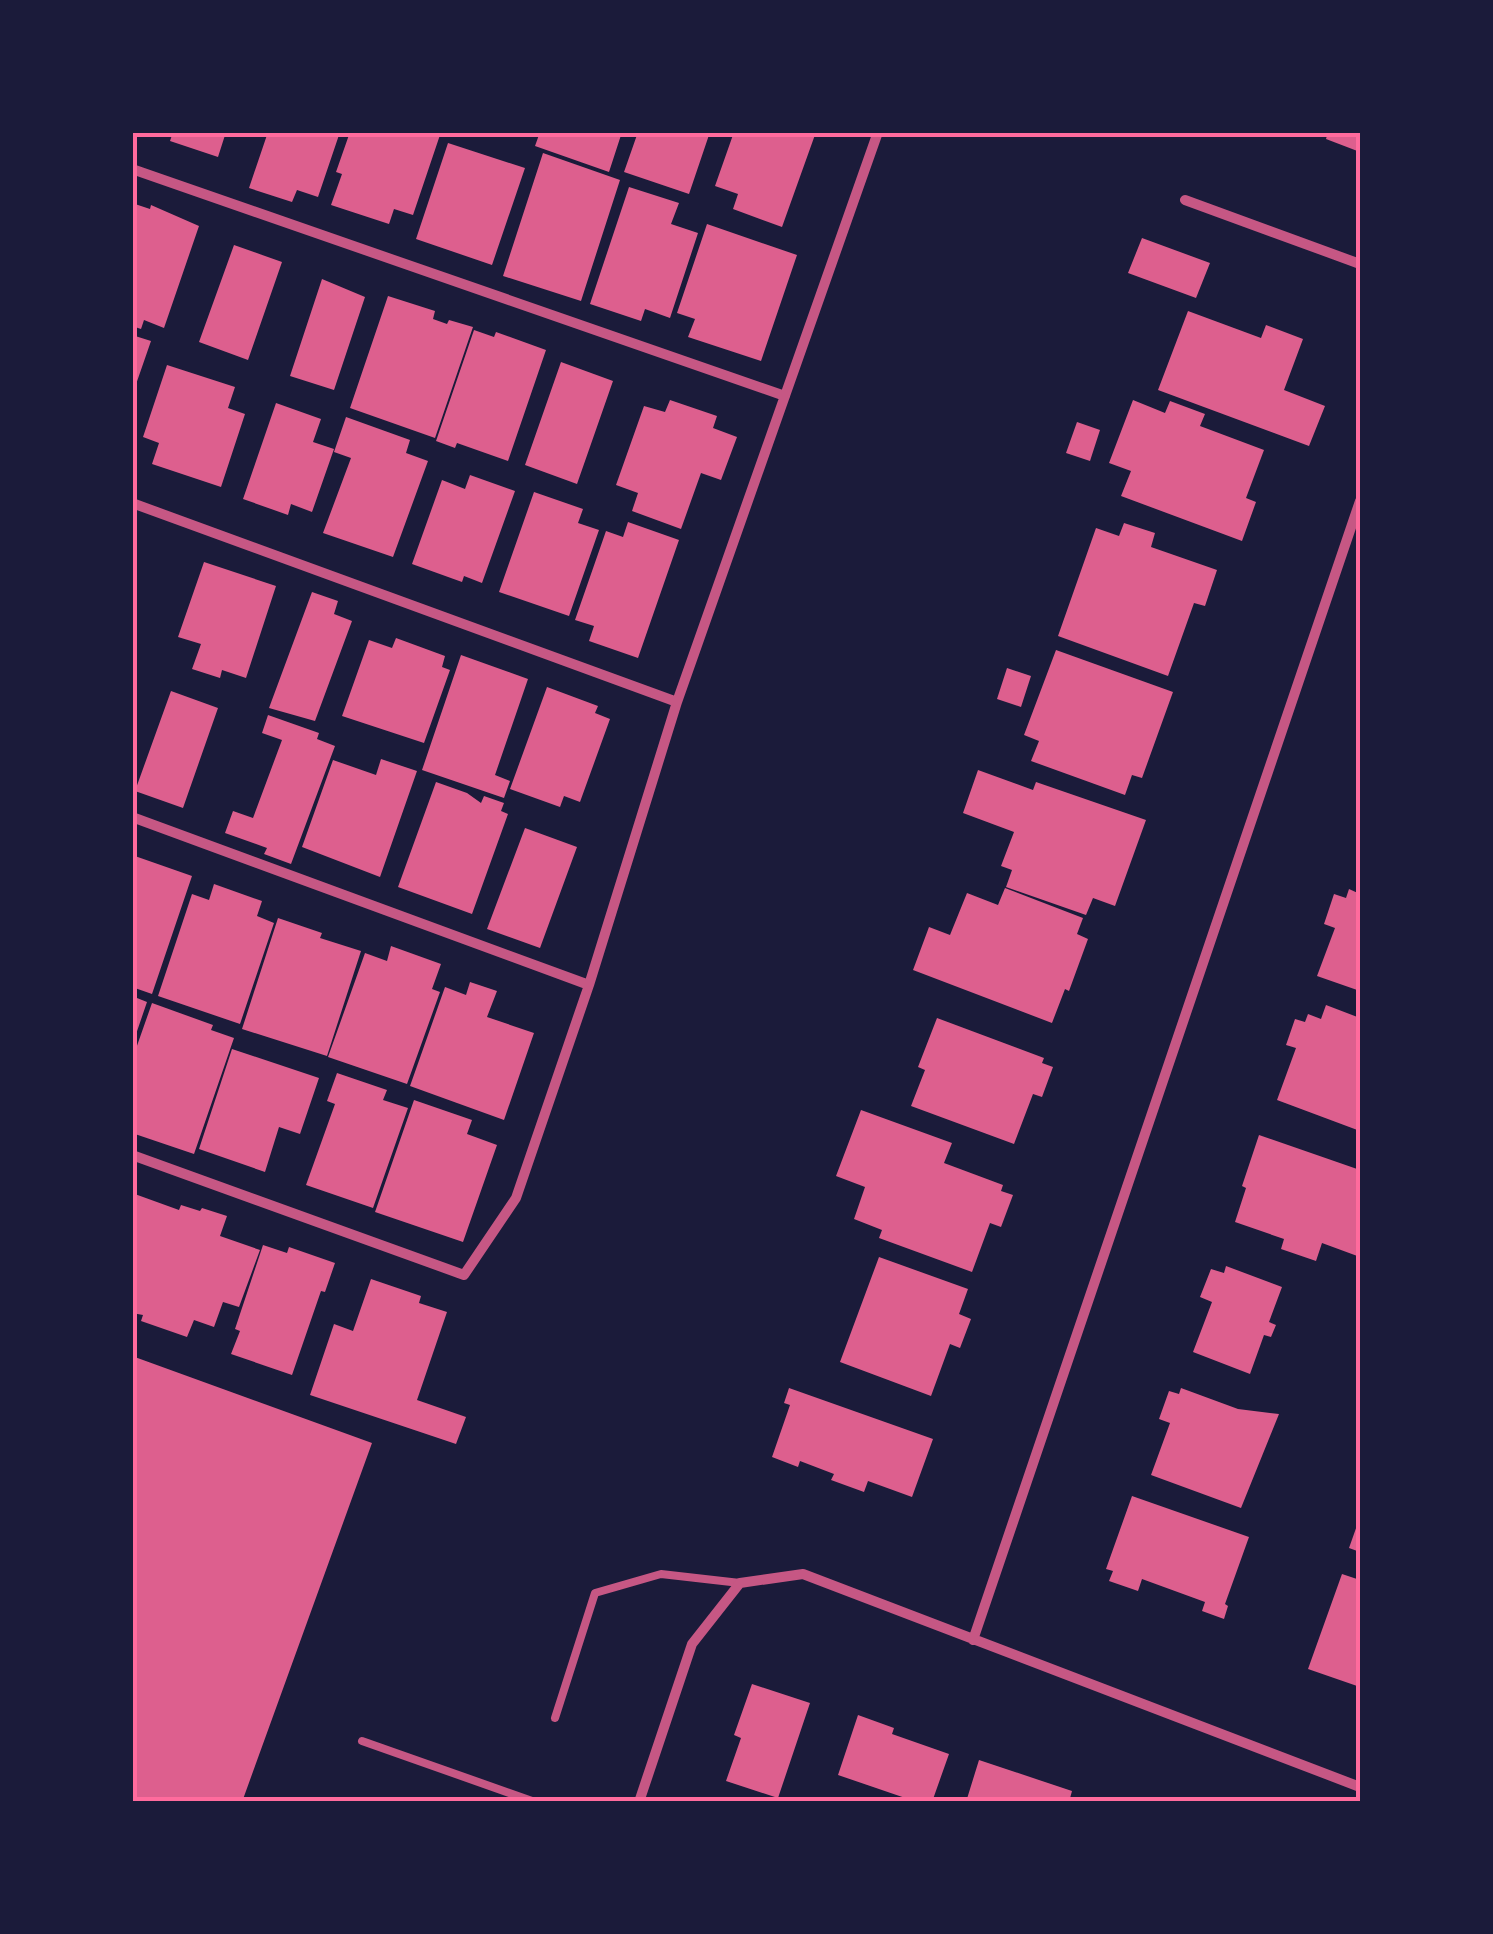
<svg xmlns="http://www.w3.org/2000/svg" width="1493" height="1934" font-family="'Space Grotesk',sans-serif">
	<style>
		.building { fill: #dd5f8e }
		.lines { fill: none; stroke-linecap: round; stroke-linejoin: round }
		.service { stroke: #c65784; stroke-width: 8 }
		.minor { stroke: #c65784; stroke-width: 10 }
		.neatline { fill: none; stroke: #ff6b9d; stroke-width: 4 }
	</style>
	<rect width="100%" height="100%" fill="#1b1b3a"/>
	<path class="building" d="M173 132H226L218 157 170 141Z
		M268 132H340L318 197 297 190 292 202 249 188Z
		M350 132H441L413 215 394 209 389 224 331 205 342 174 336 172Z
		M540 132H622L609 172 535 146Z
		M638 132H710L689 194 624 172Z
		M734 132H816L782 227 733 209 738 194 715 186Z
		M1328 132H1360V152L1326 139Z
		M448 143 525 168 492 265 416 239Z
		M543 153 620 180 581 301 503 276Z
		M629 187 679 203 671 224 698 233 670 318 645 309 641 321 590 304Z
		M132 203 150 209 151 205 199 226 164 328 144 320 141 329 132 326Z
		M707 224 797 255 761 361 688 337 695 319 677 313Z
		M1142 238 1210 263 1196 298 1128 273Z
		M234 245 282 262 248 360 199 342Z
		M322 279 365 297 334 390 290 376Z
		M388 296 435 311 433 319 447 324 449 320 473 327 435 438 350 408Z
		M1188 311 1261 338 1266 325 1303 339 1284 390 1325 406 1309 446 1158 390Z
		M474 330 494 337 496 332 546 350 508 461 457 443 455 448 436 441Z
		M132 335 151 341 133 393H132Z
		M561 362 613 381 577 484 525 465Z
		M167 365 235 387 228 408 245 414 221 487 152 464 159 443 143 437Z
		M670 400 717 416 713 428 737 437 721 480 701 473 681 529 632 511 638 493 616 485 644 406 665 412Z
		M1133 400 1165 413 1170 401 1205 414 1200 426 1264 450 1246 498 1256 502 1242 541 1121 496 1131 471 1109 463Z
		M276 403 321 419 313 442 334 449 312 512 291 504 288 515 243 499Z
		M346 417 410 440 406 453 428 461 393 557 323 533 351 458 334 452Z
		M1077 422 1100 430 1090 461 1066 453Z
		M470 475 515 491 482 583 464 576 462 582 412 564 442 480 465 489Z
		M534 492 583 509 578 523 599 530 569 616 499 592Z
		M628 522 679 540 638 658 589 641 594 626 575 620 606 531 623 537Z
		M1124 523 1155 533 1151 547 1217 570 1205 606 1194 603 1168 676 1058 636 1096 528 1119 536Z
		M204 562 276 586 246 678 222 670 220 678 192 669 201 644 178 637Z
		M312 592 338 601 334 614 352 621 315 721 269 708Z
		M396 638 445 656 442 667 450 670 424 743 342 716 369 640 392 648Z
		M1056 650 1173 692 1142 778 1132 775 1125 795 1031 761 1039 741 1024 735Z
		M461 655 528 679 495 775 510 781 504 798 422 770Z
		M1007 668 1031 676 1021 707 997 699Z
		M547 687 598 706 595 713 610 719 580 802 564 796 560 807 510 789Z
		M171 691 218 708 183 808 135 791Z
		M268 715 319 733 317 739 335 746 291 864 264 854 267 848 225 833 233 811 253 818 282 740 262 733Z
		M381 759 417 771 380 877 302 847 333 760 376 775Z
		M978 770 1033 790 1036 782 1146 820 1115 906 1093 898 1086 915 1006 887 1012 870 1001 866 1014 832 963 813Z
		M436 782 467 793 481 803 484 796 504 803 501 811 508 814 472 914 398 887Z
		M525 828 577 847 540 948 487 929Z
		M132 855 192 876 152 994 132 987Z
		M214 884 262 901 257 916 274 923 240 1024 158 996 192 894 209 900Z
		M1005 888 1083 918 1077 934 1088 939 1069 991 1065 989 1052 1023 913 970 929 927 950 935 967 893 998 905Z
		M1349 889 1360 894V991L1317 976 1335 928 1324 924 1334 894 1346 898Z
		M278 918 322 933 320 938 361 951 327 1056 242 1029Z
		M391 946 441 964 432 989 440 992 407 1084 328 1057 365 953 387 961Z
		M470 982 497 991 487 1017 534 1033 504 1120 410 1086 445 987 466 995Z
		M132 996 147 1002 133 1043H132Z
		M152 1003 213 1025 211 1030 234 1038 194 1154 132 1133V1060Z
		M1326 1005 1360 1018V1131L1277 1100 1296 1048 1286 1045 1295 1019 1305 1022 1308 1014 1321 1019Z
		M937 1018 1044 1058 1042 1063 1053 1067 1042 1097 1033 1094 1014 1144 911 1106 925 1070 918 1067Z
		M232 1049 319 1078 300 1134 279 1127 265 1172 199 1149Z
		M337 1073 387 1090 383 1100 408 1108 373 1208 306 1185 335 1104 327 1101Z
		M414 1100 472 1120 467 1134 497 1145 463 1242 375 1212Z
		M861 1110 952 1143 944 1163 1003 1185 1001 1191 1013 1195 1001 1227 990 1223 972 1272 879 1238 882 1230 854 1219 865 1187 836 1176Z
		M1259 1135 1360 1170V1257L1322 1243 1316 1261 1281 1249 1284 1239 1235 1222 1246 1188 1242 1186Z
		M132 1193 179 1210 181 1205 200 1211 202 1208 227 1216 220 1236 260 1250 239 1307 223 1302 214 1327 194 1320 187 1337 141 1321 143 1315 132 1313Z
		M263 1245 287 1253 289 1247 335 1263 325 1292 321 1291 292 1375 231 1354 240 1331 235 1329Z
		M879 1257 968 1289 959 1314 971 1319 960 1348 950 1344 931 1396 840 1362Z
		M1226 1266 1282 1287 1269 1322 1276 1325 1271 1337 1264 1335 1250 1374 1193 1352 1212 1302 1200 1297 1211 1269 1224 1273Z
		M371 1279 421 1296 419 1303 447 1312 417 1400 466 1417 456 1444 310 1395 334 1324 353 1331Z
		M132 1356 372 1443 242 1802H132Z
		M789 1388 933 1439 912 1497 868 1481 864 1492 831 1480 834 1474 800 1461 798 1467 772 1457 790 1405 784 1403Z
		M1181 1388 1238 1409 1279 1414 1241 1508 1151 1475 1170 1423 1159 1419 1169 1391 1179 1394Z
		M1132 1496 1249 1537 1225 1604 1228 1606 1224 1619 1202 1611 1205 1602 1142 1579 1138 1591 1109 1581 1113 1571 1106 1569Z
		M1360 1517V1552L1349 1548Z
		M1342 1574 1360 1580V1687L1308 1669Z
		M752 1684 810 1703 778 1798 726 1781 741 1738 734 1735Z
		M858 1715 894 1728 892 1734 949 1754 932 1802H917L838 1775Z
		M979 1760 1072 1791 1069 1802H966Z"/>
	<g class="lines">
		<path class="service" d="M555 1718 595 1593 661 1574 740 1583
			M362 1741 535 1802"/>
		<path class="minor" d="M132 169 785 396
			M1185 200 1360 264
			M132 503 677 702
			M132 817 589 985
			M132 1155 464 1275 516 1198 589 985 677 702 878 132
			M973 1640 1360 501
			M639 1802 692 1644 740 1583 803 1574 1360 1787"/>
	</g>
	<rect width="1493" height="1934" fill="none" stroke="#1b1b3a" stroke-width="270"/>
	<rect x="135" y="135" width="1223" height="1664" class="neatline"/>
</svg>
